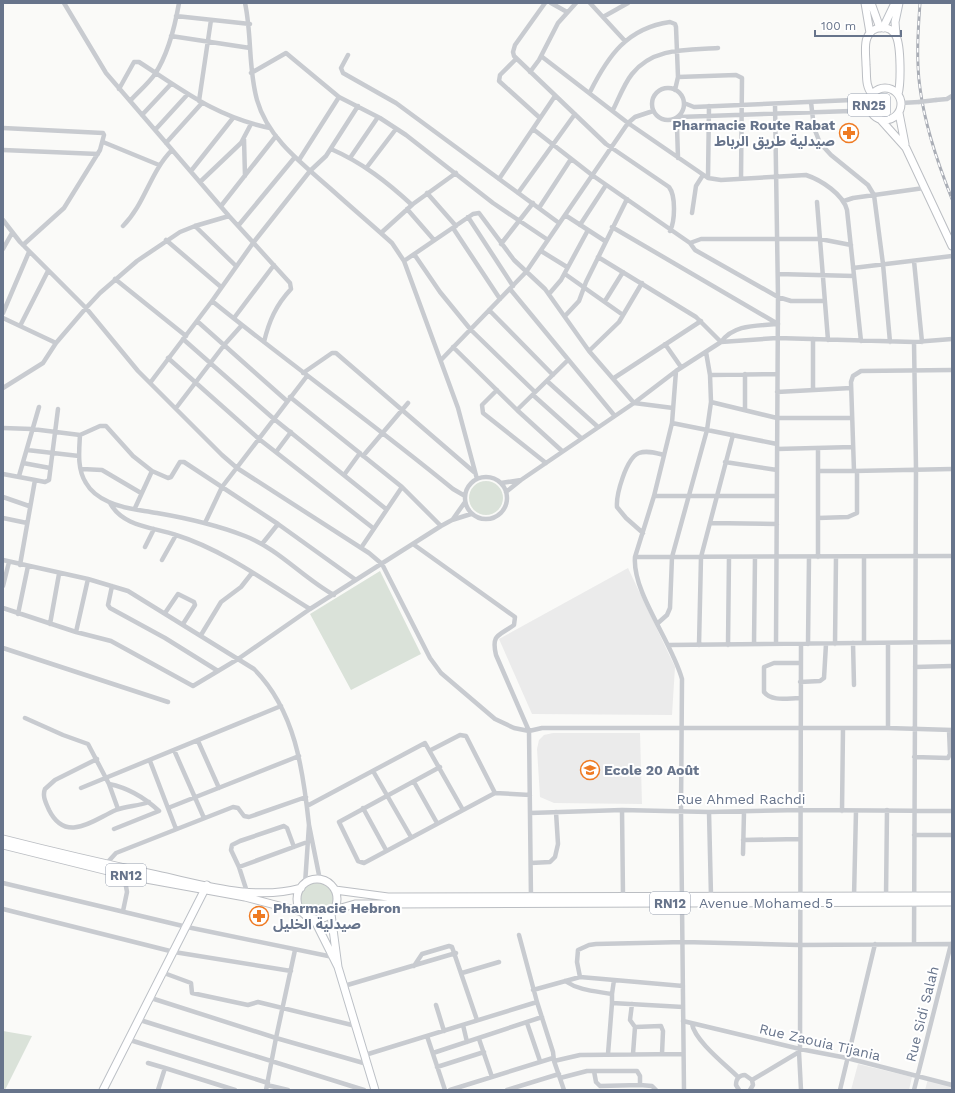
<svg xmlns="http://www.w3.org/2000/svg" width="955" height="1093" font-family="'Work Sans','Noto Sans Arabic',sans-serif">
	<style>
		.built { fill: #ebebeb }
		.green { fill: #dae2d9 }
		.lines { fill: none; stroke-linecap: round; stroke-linejoin: round }
		.secondary-casing { stroke: #bcc0c6; stroke-width: 9 }
		.primary-casing { stroke: #bbbec3; stroke-width: 9 }
		.street { stroke: #c8cbd0; stroke-width: 4.5 }
		.secondary { stroke: #fff; stroke-width: 7 }
		.primary { stroke: #fff; stroke-width: 7 }
		.rail-casing { stroke: #aaaeb6; stroke-width: 3 }
		.rail { stroke: #fff; stroke-width: 1.5; stroke-dasharray: 4.5; stroke-linecap: butt }
		.street-bridge { stroke: #c8cbd0; stroke-width: 4.5 }
		.labels { text-anchor: middle; stroke-width: 4; stroke-linejoin: round; paint-order: stroke }
		.shield { fill: #fff; stroke: #959eae; stroke-width: 1 }
		.shield-label { font-size: 13px; font-weight: bold; fill: #67748b }
		.poi-label { font-size: 14px; font-weight: bold; fill: #67748b; stroke: #fff; text-anchor: start }
		.street-label { font-size: 14px; fill: #67748b; stroke: #fff }
	</style>
	<rect width="100%" height="100%" fill="#fafaf8"/>
	<path class="built" d="M628 568 675 667 672 715 532 714 499 639Z
		M553 733H640L642 804 554 803 540 797 537 749 539 740 544 735Z
		M858 1064 912 1077 909 1090H851Z
		M928 1079 952 1086V1090H925Z"/>
	<path class="green" d="M469 498a17 17 0 1 1 34 0a17 17 0 1 1-34 0Z
		M380 571 421 654 351 690 310 614Z
		M301 899a16 16 0 1 1 32 0a16 16 0 1 1-32 0Z
		M3 1031 32 1036 5 1090H3Z"/>
	<g class="lines">
		<g class="secondary-casing">
			<path id="secondary" d="M883 28 895 3
				M896 35 895 22 899 3
				M314 919 338 967 331 914
				M338 967 375 1090
				M103 1090 207 885"/>
		</g>
		<g class="primary-casing">
			<path id="primary" d="M865 3 870 33
				M871 3 880 28
				M869 104a16 16 0 1 1 32 0a16 16 0 1 1-32 0Z
				M872 94C865 86 867 75 866 65 866 57 864 45 867 38 872 25 890 24 896 36 901 46 901 84 898 94
				M899 113 905 144
				M880 119 906 148 952 246
				M3 839C54 852 106 864 157 875 204 885 254 901 301 888
				M3 845 124 875 245 897 302 912
				M297 899a20 20 0 1 1 40 0a20 20 0 1 1-40 0Z
				M335 890 388 897 952 896
				M334 910 355 904H388L952 902"/>
		</g>
		<path class="street" d="M64 3 106 73 229 216 290 283 291 289C276 305 269 321 264 342
			M245 3C252 35 248 68 257 100 268 139 304 165 332 190 352 208 372 225 392 243L404 261 458 408 477 479
			M545 3 515 45 513 52 514 56 606 144 669 187C676 196 675 221 670 231
			M551 3 567 12
			M590 3 625 41
			M176 16 250 24
			M603 17 628 3
			M171 36 250 48
			M348 55 341 68 343 73 396 103 559 223
			M541 56 628 123 708 178 721 180 806 175C821 180 843 194 847 210L861 341
			M516 59 500 75 499 81 540 118
			M530 72 539 60 558 23 576 3
			M251 73 286 53 339 97 380 118 406 135 493 203 548 240
			M678 77 736 75 742 78 741 179
			M652 104a16 16 0 1 1 32 0a16 16 0 1 1-32 0Z
			M119 89 134 62H139C184 91 216 117 270 128
			M590 92C608 56 627 28 670 22L675 24 676 27 678 77 675 90
			M936 100 947 99 952 96
			M130 101C138 92 148 84 155 74 168 54 175 26 179 3
			M199 101 211 20
			M811 102 814 128 820 143 831 155 868 185 874 195 883 264 890 342
			M684 103 694 107 852 100 872 96
			M901 103 919 102
			M775 104 778 297 776 644
			M613 110C619 98 624 84 632 74 653 47 688 50 718 48
			M142 115 171 84
			M679 117 851 111 872 114
			M675 119 677 127 678 158
			M3 128 103 133 104 135 100 150 64 208 23 245
			M533 129 592 175 690 243
			M155 130 187 95
			M244 139 245 176
			M103 142 159 165
			M166 143 202 103
			M331 149C363 163 387 182 412 205
			M3 150 98 154
			M350 158 378 117
			M299 160 339 97
			M367 167 396 129
			M191 171 233 118
			M708 178 709 106
			M499 179 555 96
			M200 182 241 143 251 124
			M427 193 456 226
			M518 193 575 114
			M844 201 853 198 924 188
			M817 202 828 340
			M221 206 276 136
			M539 208 571 159
			M407 209 434 240
			M692 213 696 186 703 175
			M565 215 605 241
			M468 217 513 286
			M3 220 20 242 86 308 138 371 222 455 237 468 369 553 382 564 430 658 441 673 495 719 514 728 529 731 542 728H888L952 730
			M580 225 606 185
			M123 226C145 204 150 172 172 150
			M195 226 236 266
			M238 226 295 157
			M612 227 778 324
			M453 228 500 299
			M381 233 413 204 456 173
			M166 240 221 287
			M501 244 533 203
			M3 249 12 233
			M541 251 567 267
			M414 254 440 292 471 330 535 392
			M404 261 473 214 479 213 514 260 545 289 589 351 634 403 673 408
			M914 261 922 342
			M853 268 952 256
			M565 274 623 315
			M778 274 854 276
			M115 279 186 336
			M510 289 614 415
			M549 294 561 280 588 230
			M212 301C291 365 374 424 453 489L465 496
			M605 301 623 272
			M824 301H791L778 297 695 250 690 243 701 239H820L851 245
			M489 310 553 375
			M3 313 29 252
			M565 316 579 301 586 282 627 199
			M3 318 56 343
			M234 318 274 265
			M197 321 287 401
			M20 326 48 271
			M183 339 274 419 386 509
			M813 339V390
			M721 342 777 338 914 342 952 339
			M721 342C734 324 757 326 778 324
			M914 342 916 469 914 944
			M665 344 681 367
			M453 347 517 410 562 451
			M589 351 619 322 642 283
			M168 358 259 439 373 528
			M441 360 526 272 628 123 635 117 653 111
			M952 370 861 371 853 376 851 382 854 471 952 469
			M676 371 672 423 654 496 635 557C632 592 672 642 682 679L681 811 684 1090
			M303 373 332 353H336L474 472
			M710 375 777 374
			M614 378 701 321
			M547 381 598 427
			M150 383 212 301 253 243 310 171 326 156 358 106
			M3 388 43 363 56 343 86 308 100 293 137 261 180 232 195 226 229 216
			M497 390 482 405 483 413 546 463
			M777 392 851 388
			M533 395 581 438
			M290 397 402 487 441 526
			M711 402 777 418H852
			M176 408 225 344 242 325
			M517 410 568 360
			M745 410V374
			M672 423 777 444
			M3 428 32 429 80 435 100 426H106L133 456 152 471
			M80 435C79 451 77 469 86 483 91 492 100 498 109 502 123 509 141 510 157 513 186 518 217 525 245 536 279 549 302 577 334 595
			M777 449 853 447
			M818 449V557
			M27 450 79 456
			M276 452 291 432
			M363 456 408 403
			M725 462 777 470
			M23 463 50 468
			M82 469 102 470 141 493
			M818 471H854
			M3 474 35 480 20 565
			M344 475 360 453
			M19 476 39 407
			M465 498a21 21 0 1 1 42 0a21 21 0 1 1-42 0Z
			M35 480 45 482 49 480 58 409
			M521 480 634 403 676 371 721 342 696 317 598 257
			M501 483 521 480 506 492
			M654 496H777
			M3 497 29 506
			M110 503C123 527 153 527 176 535 224 550 268 583 310 609
			M135 508 152 471 168 478 171 477 180 462H184L278 524 356 580
			M3 518 27 523
			M818 518 848 517 857 513V471
			M453 519 465 502
			M205 523 222 487 307 376
			M710 523 777 524
			M643 533 626 518 617 507C616 495 626 458 639 453 647 450 656 453 664 455
			M262 544 278 524
			M413 544 515 617 514 625C499 636 491 634 496 655L529 731 531 899
			M145 547 154 529
			M361 548 402 487
			M635 557 952 556
			M864 557V643
			M3 560 88 579 128 591 254 669C295 710 303 769 309 825
			M162 560 176 535
			M3 586 9 562
			M112 586 108 605 110 608 165 638 218 671
			M3 608 76 632 111 641 193 686 238 659 310 609 441 526 452 520 471 514
			M165 613 178 594 194 602 195 605 183 624
			M18 614 28 566
			M658 623 667 615 670 608 672 557 707 430 711 402 710 375 706 352
			M50 624 59 574
			M76 632 88 579
			M201 635 221 602 241 587 252 573
			M853 643 854 685
			M754 644 755 557
			M808 644 809 557
			M835 644 836 557
			M669 645 952 642
			M699 645 701 557 733 435
			M728 645 729 557
			M3 648 168 702
			M915 667 952 666
			M800 682 820 681 824 678 826 644
			M800 698C788 698 772 702 764 692V667L774 663H800
			M25 718 63 735 88 744 109 784 118 809
			M888 728V643
			M198 741 219 788
			M174 750 204 818
			M431 750 460 735 466 736 495 793 530 795
			M914 757 948 758 950 754 949 730
			M97 759 55 780 45 789C42 796 46 803 49 810 66 844 93 820 116 810 126 806 139 806 149 802
			M150 761 176 829
			M440 767 339 822 358 861 364 863 495 793
			M373 771 411 837
			M414 782 437 823
			M109 784C129 788 145 798 159 811L114 829
			M81 788 281 706
			M307 806 425 743 463 810
			M168 808 299 756
			M363 808 386 850
			M622 810 623 896
			M842 811 843 728
			M709 812 711 896
			M530 813 622 810 709 812 800 810 952 811
			M914 835H952
			M743 840 799 839
			M743 854 744 812
			M531 863 550 862 555 857 558 844 556 812
			M106 864 116 853 233 807 238 808 244 816 249 817 306 797
			M239 867 310 841
			M3 883 187 927 333 957
			M305 884 309 825 320 880
			M248 895 239 867 231 850 232 845 240 841 284 826 287 828 294 847
			M854 897 856 811
			M886 897 887 810
			M3 909 174 952 291 971
			M123 911 127 892 124 875
			M519 935 537 1002 553 1052 554 1061 564 1090
			M295 950 276 1038 367 1064
			M414 966 422 954 449 946 452 947 477 1020
			M164 973 191 983 192 993 248 1005 258 1002 356 1026
			M462 973 499 962
			M580 977 577 962 578 950 589 945 596 944 684 942 799 945 952 944
			M565 981C580 991 595 991 612 994V1003L683 1007
			M344 986 456 953
			M533 990 580 977 683 986
			M612 994 614 980
			M151 998 276 1038 266 1090
			M632 1004 630 1020 635 1027
			M436 1005 444 1031
			M140 1020 364 1090
			M683 1021 800 1049 847 1058 952 1085
			M527 1023 540 1061
			M692 1024C695 1041 726 1065 738 1077
			M463 1025 467 1042
			M427 1036 445 1090
			M479 1039 492 1077
			M130 1040 268 1083
			M799 1052 801 1090
			M433 1053 542 1017
			M608 1054 612 1003
			M633 1054 635 1027 661 1026 663 1031 662 1054
			M365 1055 537 1002
			M554 1061 580 1055 683 1054
			M148 1063 165 1068
			M437 1067 484 1052
			M594 1071 596 1082 600 1086 640 1085
			M560 1078 587 1071H637L640 1076V1085L652 1086 656 1090
			M752 1080 799 1052 800 1049 801 644
			M267 1085 288 1090
			M158 1090 165 1068 235 1090
			M450 1090 553 1058
			M507 1090 559 1074
			M739 1090 736 1085C736 1079 739 1075 745 1075L752 1080 753 1085 750 1090
			M840 1090 875 944
			M914 1090 951 944"/>
		<use href="#secondary" class="secondary"/>
		<use href="#primary" class="primary"/>
		<g class="rail-casing">
			<path id="rail" d="M920 3C918 31 916 60 920 88 925 127 938 164 952 199"/>
		</g>
		<use href="#rail" class="rail"/>
		<path class="street-bridge" d="M919 102 936 100"/>
	</g>
	<defs>
		<g id="pharmacy-ring" transform="scale(1)"><circle r="9.5" fill="#fff" stroke="#ef7b23" stroke-width="1.5"/><path d="M-2-6h4v4h4v4h-4v4h-4v-4h-4v-4h4Z" fill="#ef7b23"/></g>
		<g id="school-ring" transform="scale(1)"><circle r="9.5" fill="#fff" stroke="#ef7b23" stroke-width="1.5"/><path d="M0-5L7-2L0 1L-7-2ZM-4 1L0 2.5L4 1V4Q0 6-4 4Z" fill="#ef7b23"/></g>
	</defs>
	<g fill-rule="evenodd">
		<use href="#pharmacy-ring" x="849" y="133"/>
		<use href="#school-ring" x="590" y="770"/>
		<use href="#pharmacy-ring" x="259" y="916"/>
	</g>
	<g class="labels">
		<g class="shield">
			<rect x="848" y="94" width="42" height="22" rx="3"/>
			<rect x="106" y="864" width="40" height="22" rx="3"/>
			<rect x="650" y="892" width="40" height="22" rx="3"/>
		</g>
		<g class="shield-label">
			<text x="869" y="110">RN25</text>
			<text x="126" y="880">RN12</text>
			<text x="670" y="908">RN12</text>
		</g>
		<g class="poi-label">
			<text x="835" y="130" text-anchor="end">Pharmacie Route Rabat<tspan x="835" dy="16">صيدلية طريق الرباط</tspan></text>
			<text x="604" y="775">Ecole 20 Août</text>
			<text x="273" y="913">Pharmacie Hebron<tspan x="273" dy="16">صيدلية الخليل</tspan></text>
		</g>
		<g class="street-label">
			<text x="741" y="804">Rue Ahmed Rachdi</text>
			<text x="766" y="908">Avenue Mohamed 5</text>
			<text transform="translate(922 1014) rotate(-76)" y="5">Rue Sidi Salah</text>
			<text transform="translate(820 1042) rotate(13)" y="5">Rue Zaouia Tijania</text>
		</g>
	</g>
	<rect width="955" height="1093" fill="none" stroke="#67748b" stroke-width="8"/>
	<path d="M815 30v6h86v-6" fill="none" stroke="#67748b" stroke-width="2"/>
	<text x="821" y="30" font-size="12" fill="#67748b" stroke="#ffffff" stroke-width="3" paint-order="stroke">100 m</text>
</svg>
